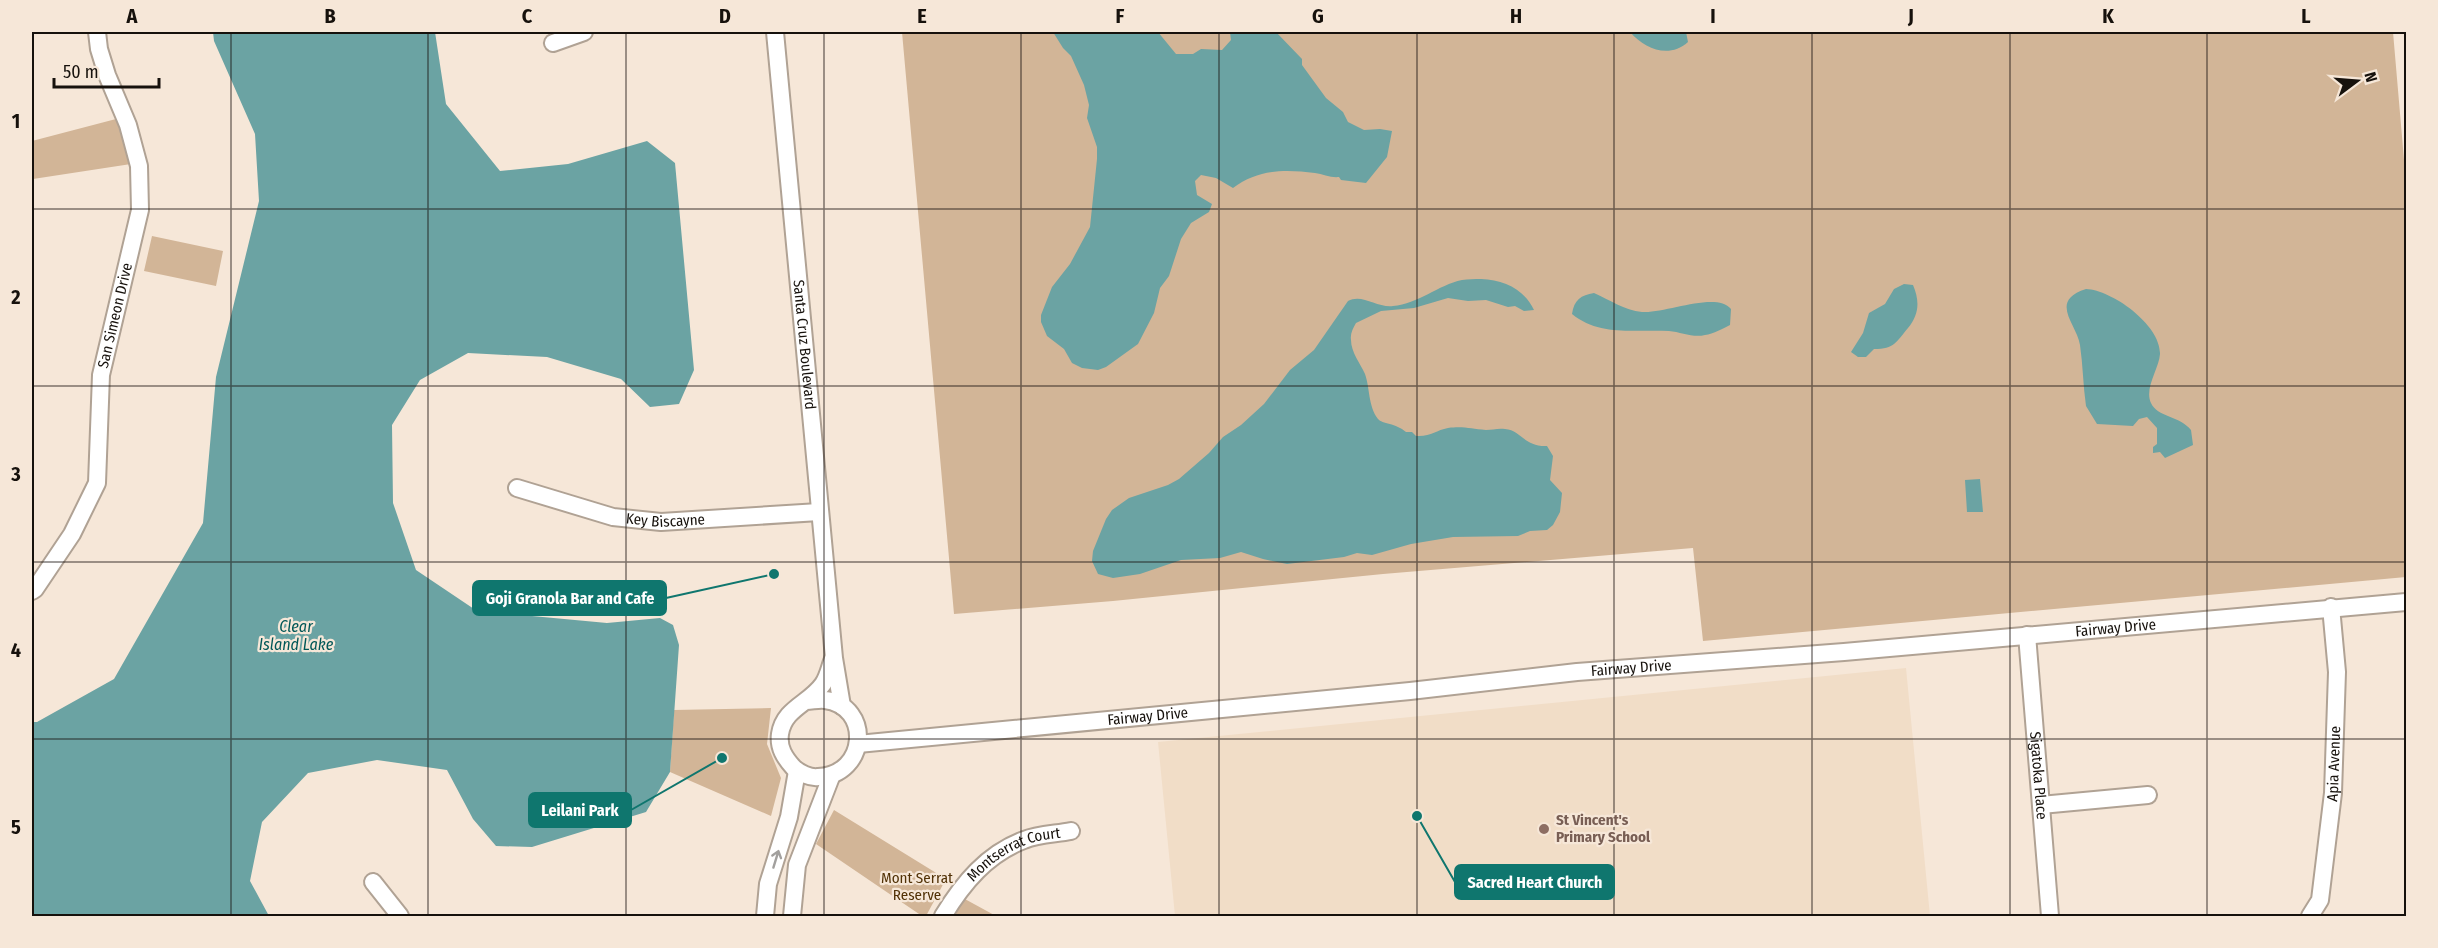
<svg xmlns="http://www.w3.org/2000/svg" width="2438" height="948" font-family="'Fira Sans Condensed',sans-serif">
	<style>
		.built { fill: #f1ddc7 }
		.green { fill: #d2b597 }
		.water { fill: #6ba3a3 }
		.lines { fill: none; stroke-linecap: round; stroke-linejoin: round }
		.minor-casing { stroke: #b0a294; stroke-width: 20 }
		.minor { stroke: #fff; stroke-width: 16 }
		.oneway { stroke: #a2a09e }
		.grid { fill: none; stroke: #16110c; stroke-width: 1.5; stroke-opacity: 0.55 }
		.education-dot { fill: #8d6e63; stroke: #f6e7d8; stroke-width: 2 }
		.labels { text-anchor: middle; stroke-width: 4.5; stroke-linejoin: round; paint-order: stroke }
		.street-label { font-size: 15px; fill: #16110c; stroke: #f6e7d8 }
		.education-label { font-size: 15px; font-weight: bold; fill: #785e54; stroke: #f6e7d8; text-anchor: start }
		.park-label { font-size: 15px; fill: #513106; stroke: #f6e7d8 }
		.water-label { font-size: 16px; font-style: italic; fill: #005757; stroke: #f6e7d8 }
		.leader { fill: none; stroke: #0f766e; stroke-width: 2 }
		.callout-dot { fill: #0f766e; stroke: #f6e7d8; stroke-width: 2 }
		.callout { fill: #0f766e; stroke: #0f766e; stroke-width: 2 }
		.callout-label { font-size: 16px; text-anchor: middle; font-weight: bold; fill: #fff }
		.neatline { fill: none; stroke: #16110c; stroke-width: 2 }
		.grid-label { font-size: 20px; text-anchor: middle; font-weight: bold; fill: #16110c }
	</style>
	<rect width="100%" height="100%" fill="#f6e7d8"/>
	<path class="built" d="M1906 668 1930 916H1175L1158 742Z"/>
	<path class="green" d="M902 32H2393L2406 183V577L1703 641 1693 548 1383 574 1113 601 954 614Z
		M116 119 126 141 131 164 33 179 32 141Z
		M152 236 223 251 216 286 144 271Z
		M771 708 767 744 781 778 771 816 670 772 674 710Z
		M834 810 946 879 926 916H922L816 844Z
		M963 898 996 916H955Z"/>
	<path class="water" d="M213 32H435L446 104 500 171 568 164 647 141 675 163 694 370 679 404 650 407 621 379 547 357 468 353 420 380 392 425 393 503 416 570 477 611 607 623 660 618 673 625 679 645 670 772 646 812 532 847 496 846 473 819 447 770 377 760 308 773 262 822 250 881 269 916H32V722H37L114 679 203 523 216 377 259 201 255 134 214 41Z
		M1053 32H1158L1176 54H1193L1201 49 1222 50 1231 40 1230 32H1276L1302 59V65L1326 98 1343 112 1348 122 1364 130 1380 129 1392 131 1387 157 1366 183 1341 180 1339 177C1331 178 1323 174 1315 173 1285 169 1258 169 1233 188L1216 178 1201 175 1195 181 1197 195 1212 204 1209 212 1191 223 1181 239 1169 276 1160 288 1154 313 1138 344 1106 367 1098 370 1082 368 1072 363 1064 349 1047 336 1041 322V315L1052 287 1070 264 1090 227 1097 159V147L1087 118 1089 105 1084 85 1071 56 1063 48Z
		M1630 32H1686L1688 42C1669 59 1645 49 1630 32Z
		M1481 279C1504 280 1524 289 1534 310L1524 311 1515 306 1508 307 1486 300 1468 301 1448 298 1414 308 1381 311 1356 323C1353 328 1350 334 1351 340 1351 352 1360 363 1365 374 1370 388 1368 406 1378 419 1382 424 1396 423 1406 432H1412L1416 436C1431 437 1436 430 1448 428 1464 426 1471 429 1486 430 1492 430 1498 428 1505 429 1521 430 1524 447 1547 446L1553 456 1550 480 1562 493 1560 512 1553 525 1547 530 1530 531 1518 536 1453 537 1411 544 1372 555 1357 553 1344 557 1287 564 1263 559 1241 552 1220 558 1181 560 1140 574 1113 578 1098 574 1092 561 1093 551 1106 519 1112 510 1129 498 1168 485 1179 479 1209 453 1223 437 1241 425 1264 404 1290 370 1314 350 1348 301C1362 293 1377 308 1393 306 1418 304 1438 285 1462 280 1468 279 1475 279 1481 279Z
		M1904 284 1913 285C1920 301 1919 315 1908 328 1896 342 1895 349 1874 349L1866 357H1858L1851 352 1863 333 1869 313 1885 304 1894 289Z
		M2086 289C2112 290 2161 325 2160 354 2159 369 2144 388 2151 403 2157 417 2180 416 2191 430L2193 445 2165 458 2160 452 2153 453V447L2157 444V428L2147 417 2139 419 2133 426 2097 424 2086 406C2083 386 2083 365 2080 345 2077 324 2048 301 2086 289Z
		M1594 293C1610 300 1624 310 1642 312 1665 314 1716 291 1731 309L1730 325C1724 328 1713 334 1705 335 1693 338 1681 332 1669 331 1635 329 1600 337 1572 314 1574 300 1581 295 1594 293Z
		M1980 479 1983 512H1967L1965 480Z"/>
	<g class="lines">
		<g class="minor-casing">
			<g id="minor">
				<path id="s1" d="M775 32 834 658 842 706"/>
				<path d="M553 43 584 32"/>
				<path id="s2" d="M517 488 613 517 661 522 819 512"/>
				<path id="s3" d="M32 591 35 589 72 534 97 483 101 375 140 210 139 166 128 125 107 75 99 49 97 32"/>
				<path id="s4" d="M2027 635 2050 916"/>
				<path d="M807 701C812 701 819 699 825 700 872 706 868 775 818 777 810 778 799 773 793 767 785 758 778 748 780 734 784 708 809 704 823 684 828 677 830 666 833 659"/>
				<path id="s5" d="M858 744 1410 691 1577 672 1844 652 2406 602"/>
				<path d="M2041 805 2148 795"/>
				<path d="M373 882 400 916"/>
				<path d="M765 916 768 884 789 817 797 771"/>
				<path d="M792 916 797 865 831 777"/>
				<path id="s6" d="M943 916C963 883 987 854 1024 840 1038 834 1056 834 1071 831"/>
				<path id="s7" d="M2310 916 2320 900 2333 793 2337 672 2331 607"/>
			</g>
		</g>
		<use href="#minor" class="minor"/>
	</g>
	<defs><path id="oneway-shaft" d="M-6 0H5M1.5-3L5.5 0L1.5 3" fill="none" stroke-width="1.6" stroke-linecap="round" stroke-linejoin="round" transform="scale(1.5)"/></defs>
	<use class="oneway" href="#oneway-shaft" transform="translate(776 859) rotate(-73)"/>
	<path class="grid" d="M231 32V916M428 32V916M626 32V916M824 32V916M1021 32V916M1219 32V916M1417 32V916M1614 32V916M1812 32V916M2010 32V916M2207 32V916M32 209H2406M32 386H2406M32 562H2406M32 739H2406"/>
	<circle class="education-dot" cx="1544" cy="829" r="6"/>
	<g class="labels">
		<g class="street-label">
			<text dy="5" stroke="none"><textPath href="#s3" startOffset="296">San Simeon Drive</textPath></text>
			<text dy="5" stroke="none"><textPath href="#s1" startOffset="314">Santa Cruz Boulevard</textPath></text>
			<text dy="5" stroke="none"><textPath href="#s2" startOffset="153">Key Biscayne</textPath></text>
			<text dy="5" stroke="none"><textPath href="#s5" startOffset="1263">Fairway Drive</textPath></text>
			<text dy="5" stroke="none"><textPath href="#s5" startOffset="777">Fairway Drive</textPath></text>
			<text dy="5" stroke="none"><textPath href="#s5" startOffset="291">Fairway Drive</textPath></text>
			<text dy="5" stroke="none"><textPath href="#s7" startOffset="156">Apia Avenue</textPath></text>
			<text dy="5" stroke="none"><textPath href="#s4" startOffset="141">Sigatoka Place</textPath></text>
			<text dy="5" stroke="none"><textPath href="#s6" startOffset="98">Montserrat Court</textPath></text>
		</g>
		<g class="education-label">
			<text x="1556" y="825">St Vincent's<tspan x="1556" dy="17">Primary School</tspan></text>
		</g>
		<g class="park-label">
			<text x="917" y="883">Mont Serrat<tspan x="917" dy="17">Reserve</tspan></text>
		</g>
		<g class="water-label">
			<text x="296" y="632">Clear<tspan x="296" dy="18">Island Lake</tspan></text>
		</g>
	</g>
	<path class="leader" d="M774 574L666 598M722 758L631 810M1417 816L1455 882"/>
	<g class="callout-dot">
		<circle cx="774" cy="574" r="6"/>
		<circle cx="722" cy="758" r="6"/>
		<circle cx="1417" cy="816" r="6"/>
	</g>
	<g class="callout">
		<rect x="473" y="581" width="193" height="34" rx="6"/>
		<rect x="529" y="793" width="102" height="34" rx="6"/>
		<rect x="1455" y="865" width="159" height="34" rx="6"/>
	</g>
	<g class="callout-label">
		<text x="570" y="604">Goji Granola Bar and Cafe</text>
		<text x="580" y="816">Leilani Park</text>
		<text x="1535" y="888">Sacred Heart Church</text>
	</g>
	<rect width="2438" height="948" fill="none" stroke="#f6e7d8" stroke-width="66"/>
	<g transform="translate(2357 81) rotate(74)" stroke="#f6e7d8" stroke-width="4.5" paint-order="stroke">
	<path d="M0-4.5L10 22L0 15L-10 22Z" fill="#16110c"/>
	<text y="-9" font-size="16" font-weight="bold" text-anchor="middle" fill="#16110c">N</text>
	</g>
	<path d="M54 78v9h105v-9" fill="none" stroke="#16110c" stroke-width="3"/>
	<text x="63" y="78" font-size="18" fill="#16110c" stroke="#f6e7d8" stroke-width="4.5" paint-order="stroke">50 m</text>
	<rect x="33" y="33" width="2372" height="882" class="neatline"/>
	<g class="grid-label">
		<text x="132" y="23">A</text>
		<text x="330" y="23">B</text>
		<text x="527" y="23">C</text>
		<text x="725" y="23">D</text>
		<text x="922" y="23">E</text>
		<text x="1120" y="23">F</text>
		<text x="1318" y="23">G</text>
		<text x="1516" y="23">H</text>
		<text x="1713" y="23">I</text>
		<text x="1911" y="23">J</text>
		<text x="2108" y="23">K</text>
		<text x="2306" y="23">L</text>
		<text x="16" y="128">1</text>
		<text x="16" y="304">2</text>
		<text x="16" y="481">3</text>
		<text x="16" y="657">4</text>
		<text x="16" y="834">5</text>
	</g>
</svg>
